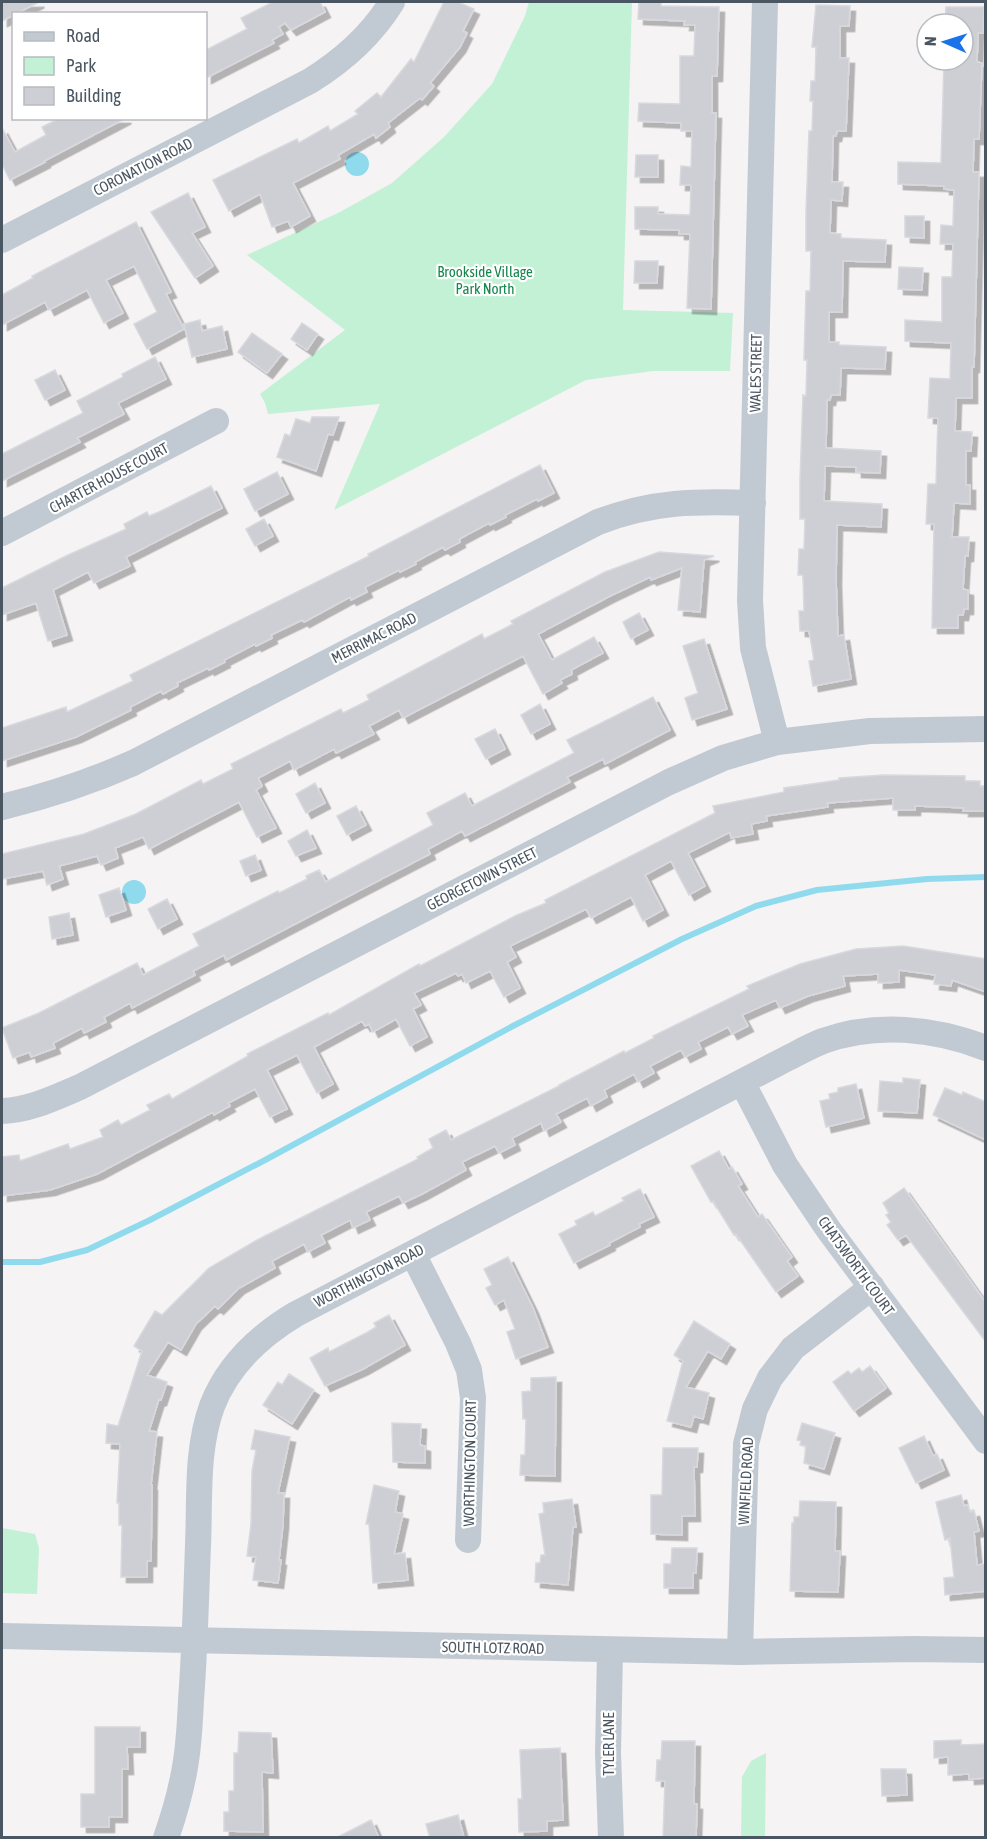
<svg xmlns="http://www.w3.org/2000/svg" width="987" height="1839" font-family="'Asap Condensed',sans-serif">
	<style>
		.green { fill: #c3f1d5 }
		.water { fill: #90daee }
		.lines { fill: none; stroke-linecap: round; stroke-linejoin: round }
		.stream { stroke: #90daee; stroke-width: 6 }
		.building { fill: #cdcfd5; stroke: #d7d9de; stroke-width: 1.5; filter: url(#shadow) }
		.minor { stroke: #c1cad2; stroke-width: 26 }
		.labels { text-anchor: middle; stroke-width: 4.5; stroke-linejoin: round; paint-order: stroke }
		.street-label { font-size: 15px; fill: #4a5661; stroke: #fff }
		.park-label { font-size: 15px; fill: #17864f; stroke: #fff }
	</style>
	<defs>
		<filter id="shadow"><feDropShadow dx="5.5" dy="5.5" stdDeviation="0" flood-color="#0004"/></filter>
	</defs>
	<rect width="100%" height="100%" fill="#f5f3f3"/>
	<path class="green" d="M529 2H632L623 310 733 313 730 371H653L586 380 334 510 380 404 268 414 265 403 260 394 345 330 247 255 340 212 392 183 444 137 492 84 525 16Z
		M2 1528 35 1534 39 1548 37 1594 2 1593Z
		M766 1753 765 1837H741L742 1777 751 1761Z"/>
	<path class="water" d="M345 164a12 12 0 1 1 24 0a12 12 0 1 1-24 0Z
		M122 892a12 12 0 1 1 24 0a12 12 0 1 1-24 0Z"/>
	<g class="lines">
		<path class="stream" d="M2 1262H40L87 1250 150 1220 267 1159 513 1026 682 939 756 906 817 890 927 879 986 877"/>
	</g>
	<path class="building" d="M2 2H39L2 21Z
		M273 2H320L325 12 291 30 285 23 279 27 283 34 272 40 274 43 206 78V50L247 29 241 18Z
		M444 2H458L474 9 463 31 467 33 460 47 430 83 434 86 422 100 420 98 388 123 390 127 376 138 374 134 338 155 340 159 293 183 310 216 291 227 288 221 272 227 260 194 229 211 213 180 297 139 299 143 328 126 330 131 358 114 355 111 377 93 381 97 411 59 414 62Z
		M639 2H661V6L719 7 717 76H712V113H716L711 309 687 308 690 234H679V230L635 229V207H658V214L690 215 691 185H680L681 166 691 167 692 131H681V123L638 121 639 103 680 104V56H694L695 25H684L685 21 638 19Z
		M816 5 850 6 849 26H840V58H849L846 131H837L836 136H833L832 182H843L842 201 831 200 830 233 841 234V238L886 240 885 262 843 261 842 312H829V342H839V345L886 347 885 369 841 368 840 395H831L830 400H827L826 448 881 451 880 473 856 472V467L825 466 824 501 882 504 881 527 837 525 836 580 838 636 844 635 851 679 813 686 809 661 814 660 809 631H800L799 611H804L803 575H798L799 549H804L805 519H800V480L803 395 806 396 807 360H804L806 291H810L811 251H806V212L809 131H812L813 101H810L811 81H815L816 47H812Z
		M946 7H984L983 33H978L977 62 982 63 979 139H974L973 172H979L974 367H972V398H956L955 431 972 432 971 451H966V485H970V504L954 503 952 537H969L968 556H965L963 589 968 590V609H964L963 615H958V628H932L934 524H926L928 484H936L938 418H928L930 378 950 379 951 343 905 341V320L942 322V277H952L953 244H940L941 225 953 226 954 190 944 189V186L898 184V162L941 163 944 62H963V24H945Z
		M60 118H126L44 161 45 162 10 180 2 164V128L15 152 46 135 42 127Z
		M636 155H658V177H635Z
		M188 193 205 227 192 233 213 266 195 278 151 212Z
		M905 216H924V238L905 237Z
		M136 222 171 292 166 294 184 329 147 349 134 324 157 312 134 266 106 280 123 313 104 323 87 290 49 310 45 302 2 325V295L33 278 32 276Z
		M635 261H658L657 283H634Z
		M899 267 923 268 922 290 898 289Z
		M200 320 202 331 222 326 227 349 192 357 184 324Z
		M302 323 318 334 307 350 291 339Z
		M252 333 282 354 267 373 238 352Z
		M155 357 166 379 118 403 124 414 77 438 80 442 2 481V454L83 413 77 401 123 377 122 374Z
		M55 370 65 390 45 400 35 380Z
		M312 417H339L333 435 328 434 316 471 277 457 285 434 290 436 296 419 310 423Z
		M540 465 554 493 538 501 537 499 505 515 506 517 490 525 489 523 459 539 460 542 445 550 443 547 415 562 416 564 400 572 399 570 365 587 367 592 351 600 350 597 304 622 302 620 271 635 272 638 256 646 255 644 224 660 225 662 209 670 208 668 177 683 178 686 163 694 161 691 130 707 131 710 76 737 2 761V728L66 707 67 712 133 681 130 675 369 556 368 554Z
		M277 472 288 494 255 511 244 489Z
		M211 486 222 508 126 557 130 566 94 583 88 572 53 590 67 635 48 641 36 603 2 615V588L66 556 126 529 124 524 147 512 149 516 159 512Z
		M264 519 273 536 255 546 246 529Z
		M659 552 714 556 704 560 700 612 678 610 682 568 651 580 650 577 610 596 538 634 552 660 594 637 603 653 571 670 572 674 560 680 562 683 543 694 523 656 403 718 399 710 369 726 374 734 336 753 334 749 294 770 290 761 258 778 262 786 256 790 276 828 257 837 239 802 149 849 143 837 115 848 118 858 101 865 97 856 59 866 63 879 47 885 43 871 2 879V854L84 834 136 814 201 780 203 784 233 769 231 764 341 709 343 713 369 700 367 695 482 634 484 639 513 624 511 621 605 572Z
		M639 613 648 630 631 639 623 622Z
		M704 639 727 709 692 720 685 698 698 693 683 646Z
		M653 697 670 730 605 764 603 759 567 777 570 782 465 836 462 831 428 849 430 854 295 924 226 960 224 955 193 971 195 975 132 1008 130 1003 104 1017 106 1022 84 1033 82 1028 53 1043 55 1048 31 1057 30 1052 13 1058 2 1028 39 1013 137 963 143 975 199 946 193 934 278 891 279 893 307 879 306 876 319 870 326 882 433 825 427 813 465 793 472 806 574 753 567 740Z
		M540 704 550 724 531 734 521 715Z
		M495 729 505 749 486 759 475 739Z
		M884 775 965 776V781H980V786H986V811H963L964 808 946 807 915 806V810H893V798L827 803 828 807 766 816 767 821 751 824 753 834 731 838 730 832 688 853 705 886 689 895 671 861 645 875 663 910 643 921 631 897 591 918 586 909 510 946 516 957 507 962 520 988 504 997 490 971 466 983 462 974 458 976 456 973 414 993 421 1005 413 1009 427 1037 410 1046 396 1019 373 1032 369 1024 365 1026 362 1021 314 1047 333 1084 317 1093 297 1055 267 1070 287 1109 270 1117 255 1089 228 1103 230 1106 214 1115 213 1112 97 1174 50 1190 2 1196V1157L19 1155 20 1161 68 1144 70 1149 103 1137 100 1130 118 1120 121 1125 150 1110 147 1105 169 1094 172 1099 248 1056 247 1054 328 1013 329 1015 419 964 420 966 515 916 546 903 545 900 715 813 713 806 784 792V788L839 780V778Z
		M315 783 325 803 306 813 296 794Z
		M356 806 366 825 347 835 337 816Z
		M307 830 316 848 296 856 288 841Z
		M255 855 261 870 246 876 240 861Z
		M119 888 126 910 106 917 99 895Z
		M167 899 177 919 158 929 148 909Z
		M69 913 73 935 52 939 49 917Z
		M903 946 986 959V992L952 980 951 986 934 984 935 975 899 970V982L878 983V974L843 976 845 986 808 996 780 1008 776 1000 742 1015 748 1026 732 1034 728 1027 698 1042 701 1049 685 1057 681 1050 650 1066 654 1073 638 1082 634 1074 604 1090 607 1097 591 1106 587 1098 556 1114 561 1122 544 1131 541 1123 512 1138 515 1145 499 1153 495 1146 462 1162 466 1170 422 1194 403 1203 399 1196 366 1212 370 1220 353 1228 350 1220 321 1235 325 1243 308 1252 304 1244 272 1261 275 1268 239 1288 218 1309 215 1306 196 1324 181 1350 168 1342 147 1375 167 1382 161 1400 159 1399 149 1431 157 1432 151 1485H152L151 1561H147V1577H121L122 1525H119V1503H117L120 1444 106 1443 107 1424 118 1426 142 1351 134 1346 155 1311 162 1315 209 1268 259 1239 418 1159 417 1157 433 1148 429 1139 446 1130 451 1140 559 1086V1085L624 1051 625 1053 654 1038 653 1036 749 989 747 986 800 964 856 949Z
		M903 1078 920 1080 917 1113 878 1111 880 1081 903 1083Z
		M856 1084 864 1118 826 1127 820 1101 830 1099 829 1094 838 1092V1088Z
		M945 1088 962 1095 963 1092 986 1102V1140L933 1115Z
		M719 1151 729 1169 732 1167 742 1184 738 1186 758 1217 762 1214 792 1257 787 1261 798 1276 776 1292 736 1234 734 1235 713 1201 711 1202 691 1166Z
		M904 1188 986 1303V1342L906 1235 898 1240 887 1225 891 1222 886 1215 889 1213 883 1203Z
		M640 1189 654 1217 639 1224 640 1227 609 1243 610 1245 574 1263 559 1234 577 1225 575 1221 593 1212 595 1216 624 1201 622 1198Z
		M508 1257 533 1308 548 1347 516 1359 507 1332 515 1329 504 1300 495 1305 486 1288 492 1285 484 1269Z
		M389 1315 405 1345 363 1369 325 1386 310 1358 328 1348 329 1352 368 1332 376 1327 374 1323Z
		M694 1321 730 1344 721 1359 708 1351 686 1387 709 1393 703 1419 694 1416 691 1427 667 1421 683 1361 674 1355Z
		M870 1366 886 1388 854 1411 833 1382 848 1371 851 1374 859 1368 862 1372Z
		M289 1374 314 1390 292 1424 263 1405 278 1382 282 1385Z
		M556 1377 555 1476 520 1475 521 1455H525L526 1419H523L522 1392 531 1391V1378Z
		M392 1423 421 1424 420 1445 425 1446V1463L393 1462Z
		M802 1423 835 1433 824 1469 804 1463 806 1446 800 1445 801 1441 797 1440Z
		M255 1430 290 1437 278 1493H284L283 1524 279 1560H281L278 1583 253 1580 256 1557 247 1556 251 1524 252 1471 256 1450 251 1449Z
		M924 1436 933 1456 937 1454 944 1470 916 1483 899 1448Z
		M663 1448H698L697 1467H694L695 1516H682V1535L651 1534V1495H662Z
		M374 1485 399 1491 395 1512 403 1514 394 1554 405 1553 408 1580 373 1583 369 1524H366Z
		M961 1495 964 1506 968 1505 970 1512 974 1511 979 1531 974 1532 977 1565 986 1564V1591L945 1595 944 1578 954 1577 950 1538 945 1540 936 1502Z
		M572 1499 576 1527H573L568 1585 535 1582 536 1563H540L541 1555H545L539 1514 544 1513 543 1503Z
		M800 1501 836 1502 835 1551H840L838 1592 790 1591 792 1523H794V1517H799Z
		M672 1548H697L696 1573H693V1588H664V1564H671Z
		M95 1727H140V1747H127L128 1769H122V1817H109V1827H81V1794H95Z
		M239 1732 271 1733 273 1773 262 1772 263 1832 224 1831V1812H229V1791H234V1753H238Z
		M961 1740V1745L986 1744V1778L969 1779V1774L948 1775V1757L934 1758V1741Z
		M662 1741H695L694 1804H697L696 1838H663L665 1781H656L657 1760H661Z
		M560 1748 563 1820 547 1821V1831L519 1832 518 1799H522L520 1750Z
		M881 1769H906L907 1795 882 1796Z
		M458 1815 464 1838H430L426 1824Z
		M371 1820 379 1838H336Z"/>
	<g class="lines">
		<path class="minor" d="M765 2 750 600 753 648 777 742
			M2 240 310 81C344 60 371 36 392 2
			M2 533 216 421
			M2 807C47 796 90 782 133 763L598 522C653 501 696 501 753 503
			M742 1082 785 1165 828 1229 986 1441
			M2 1111C30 1110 54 1098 80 1087L669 782 723 758 777 742 870 731 986 729
			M413 1254 458 1343 469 1370 473 1398 468 1540
			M2 1636 740 1652 914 1649 986 1650
			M610 1651 608 1753 611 1838
			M740 1652 746 1444 755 1409 770 1378 793 1348 872 1287
			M166 1838C174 1815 181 1791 185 1767 189 1745 190 1722 191 1700 195 1648 196 1597 198 1545 200 1499 196 1450 212 1406 228 1365 259 1336 296 1314L786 1059C798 1053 810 1046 823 1041 876 1022 934 1028 986 1048"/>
	</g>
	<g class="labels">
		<g class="street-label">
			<text transform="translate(143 167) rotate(-27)" y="5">CORONATION ROAD</text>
			<text transform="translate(756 373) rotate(-89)" y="5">WALES STREET</text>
			<text transform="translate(109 478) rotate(-28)" y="5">CHARTER HOUSE COURT</text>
			<text transform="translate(374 638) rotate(-27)" y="5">MERRIMAC ROAD</text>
			<text transform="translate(482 879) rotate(-27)" y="5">GEORGETOWN STREET</text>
			<text transform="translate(856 1266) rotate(54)" y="5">CHATSWORTH COURT</text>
			<text transform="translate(369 1276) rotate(-27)" y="5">WORTHINGTON ROAD</text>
			<text transform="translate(470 1463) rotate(-89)" y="5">WORTHINGTON COURT</text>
			<text transform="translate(746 1481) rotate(-87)" y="5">WINFIELD ROAD</text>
			<text transform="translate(493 1648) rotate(1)" y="5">SOUTH LOTZ ROAD</text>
			<text transform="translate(609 1744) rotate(-90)" y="5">TYLER LANE</text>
		</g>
		<g class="park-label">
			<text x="485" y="277">Brookside Village<tspan x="485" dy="17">Park North</tspan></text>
		</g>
	</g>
	<rect width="987" height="1839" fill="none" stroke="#4a5661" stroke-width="6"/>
	<rect x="12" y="12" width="195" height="108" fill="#ffffff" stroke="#b7bbc0" stroke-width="1.5"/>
	<rect x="24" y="32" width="30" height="9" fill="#c1cad2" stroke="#b7bbc0" stroke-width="1.5"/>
	<text x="66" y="42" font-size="18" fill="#4a5661">Road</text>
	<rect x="24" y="57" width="30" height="18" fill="#c3f1d5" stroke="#b7bbc0" stroke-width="1.5"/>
	<text x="66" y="72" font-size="18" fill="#4a5661">Park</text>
	<rect x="24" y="87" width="30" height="18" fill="#cdcfd5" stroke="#b7bbc0" stroke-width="1.5"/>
	<text x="66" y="102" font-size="18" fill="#4a5661">Building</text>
	<g transform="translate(945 42) rotate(273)"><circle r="28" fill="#ffffff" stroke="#b7bbc0" stroke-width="1.5"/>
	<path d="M0-4.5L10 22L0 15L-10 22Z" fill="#1a73e8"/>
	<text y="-9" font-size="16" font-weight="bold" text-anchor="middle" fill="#4a5661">N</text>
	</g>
</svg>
